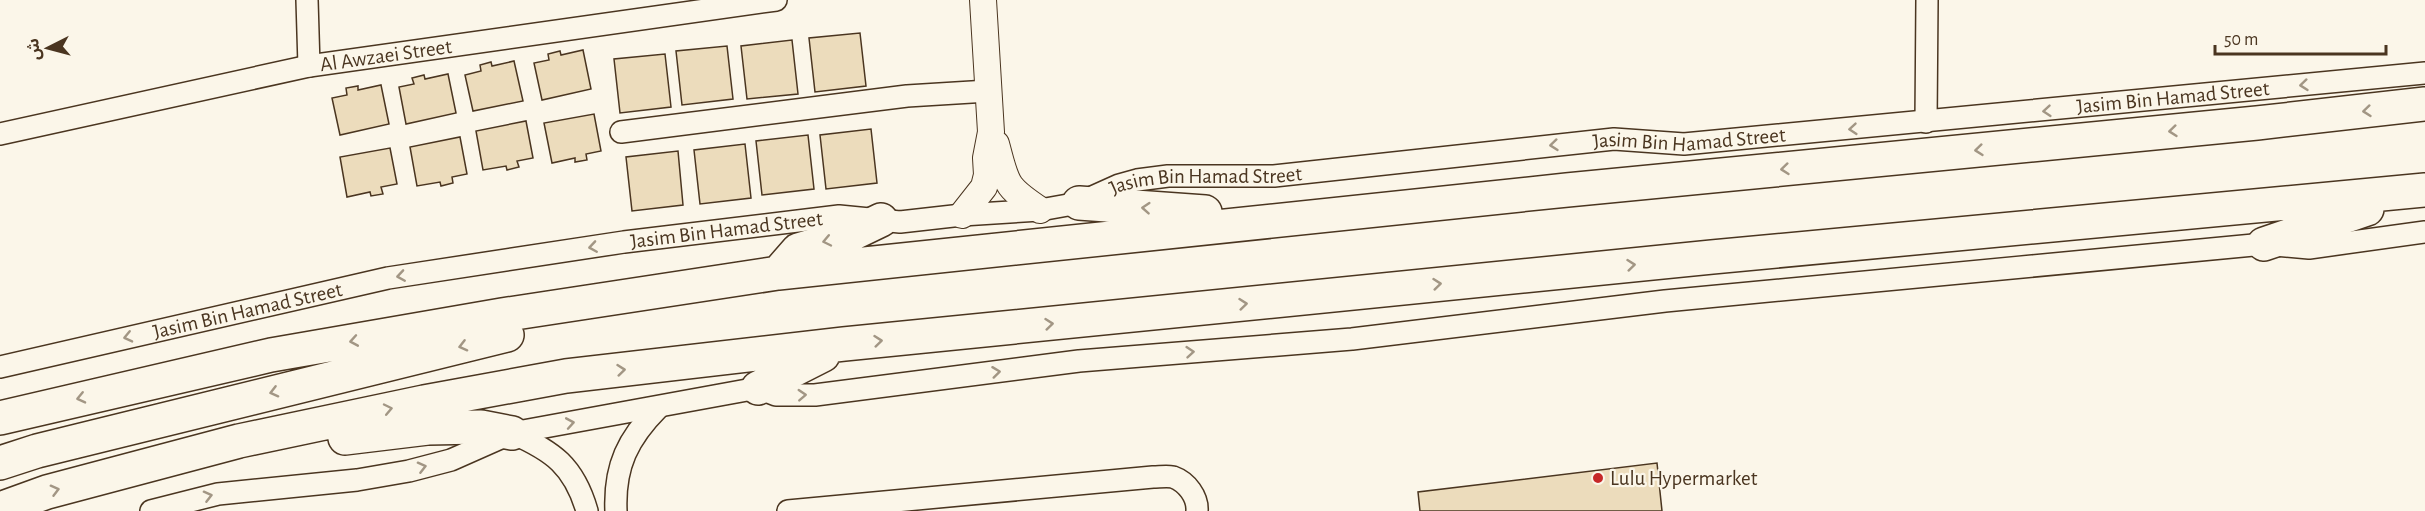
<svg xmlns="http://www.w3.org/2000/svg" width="2425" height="511" font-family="'Alegreya Sans','Noto Sans Arabic',sans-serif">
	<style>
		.building { fill: #ecdcbc; stroke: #4a3520; stroke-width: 1.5 }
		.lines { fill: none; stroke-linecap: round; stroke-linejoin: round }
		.minor-casing { stroke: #4a3520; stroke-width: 24 }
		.tertiary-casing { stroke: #4a3520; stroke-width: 28 }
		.primary-casing { stroke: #4a3520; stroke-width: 36 }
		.minor { stroke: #fbf6e9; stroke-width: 21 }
		.tertiary { stroke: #fbf6e9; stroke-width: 26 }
		.primary { stroke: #fbf6e9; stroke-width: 33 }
		.oneway { stroke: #a29684 }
		.poi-dot { fill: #c62828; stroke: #fbf6e9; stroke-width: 2 }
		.labels { text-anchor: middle; stroke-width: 4.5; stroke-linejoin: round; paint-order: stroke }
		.street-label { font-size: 21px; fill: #4a3520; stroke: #fbf6e9 }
		.poi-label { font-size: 21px; fill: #4a3520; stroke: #fbf6e9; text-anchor: start }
	</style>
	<rect width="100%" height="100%" fill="#fbf6e9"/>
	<path class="building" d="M860 33 866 86 815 92 809 38Z
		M792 40 798 94 747 99 741 46Z
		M727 46 733 99 682 105 676 51Z
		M583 50 591 89 542 100 534 63 549 60 548 54 560 51 561 55Z
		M665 54 671 107 620 113 614 59Z
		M514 61 523 101 473 111 465 75 481 71 480 65 491 62 492 66Z
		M448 74 456 113 406 124 399 87 414 84 412 78 424 75 425 79Z
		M381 85 389 124 340 135 332 98 347 95 346 88 358 86V90Z
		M594 114 601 151 586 154 587 160 575 162V158L552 163 544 123Z
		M526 121 533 158 517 161 519 167 507 170 506 166 483 170 476 131Z
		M871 129 877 183 826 189 820 135Z
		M808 135 814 189 762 195 756 141Z
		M460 137 467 174 452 177 453 183 441 186 440 182 417 186 410 147Z
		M745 144 751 198 700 204 694 150Z
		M390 148 397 184 381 187 383 194 371 196 370 192 347 197 340 157Z
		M678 151 683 205 632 211 626 157Z
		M1657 463 1662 511H1420L1418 492Z"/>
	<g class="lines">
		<g class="minor-casing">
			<g id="minor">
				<path d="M307 0 309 66"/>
				<path d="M1926 122 1927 0"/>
				<path d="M621 132 907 96 988 91"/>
				<path id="s1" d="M0 134 309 66 776 0"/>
				<path id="s2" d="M0 367 388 278 624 242 839 216 900 222 962 215 1040 210 1079 203 1119 185 1137 180 1168 176H1274L1614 139 1684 144 2425 73"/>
				<path d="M512 433C553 451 574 466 587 511"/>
				<path d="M151 511 218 494 357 480 409 471 451 460 512 433 758 388 776 395H815L1079 361 1352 339 1665 301 2264 244 2309 248 2425 232"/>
				<path d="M616 511C614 466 628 438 659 407"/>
				<path d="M788 511 1153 477C1159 477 1167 476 1173 477 1187 482 1198 497 1197 511"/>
			</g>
		</g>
		<g class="tertiary-casing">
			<path id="tertiary" d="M996 144C1007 184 1004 186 1040 210
				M962 215 984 187 987 175 986 158 991 132 983 0"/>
		</g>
		<g class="primary-casing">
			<path id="primary" d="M1079 203 1205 212
				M2264 244 2367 209
				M778 273 798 250 852 234 881 220
				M758 388 823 355
				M0 418 271 355 502 315 778 273 1567 190 2257 123 2425 104
				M345 438 428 428 481 427 512 433
				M0 463 37 451 507 335
				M0 509 47 492 239 441 424 402 566 376 844 344 1712 257 2425 190"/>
		</g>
		<use href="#minor" class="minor"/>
		<use href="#tertiary" class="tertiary"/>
		<use href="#primary" class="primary"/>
	</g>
	<defs><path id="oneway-chevron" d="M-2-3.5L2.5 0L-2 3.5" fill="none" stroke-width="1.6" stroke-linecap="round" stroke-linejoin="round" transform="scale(1.5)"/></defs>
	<g class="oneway">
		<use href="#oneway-chevron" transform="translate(2304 85) rotate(174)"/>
		<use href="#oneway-chevron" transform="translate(2047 111) rotate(175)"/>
		<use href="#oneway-chevron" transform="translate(2367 111) rotate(174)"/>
		<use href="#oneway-chevron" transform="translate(1853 129) rotate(175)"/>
		<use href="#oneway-chevron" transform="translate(2173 131) rotate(174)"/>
		<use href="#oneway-chevron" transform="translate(1554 145) rotate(174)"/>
		<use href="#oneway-chevron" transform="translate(1979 150) rotate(174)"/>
		<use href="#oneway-chevron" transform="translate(1785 169) rotate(174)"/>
		<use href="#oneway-chevron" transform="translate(1146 208) rotate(-176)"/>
		<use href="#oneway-chevron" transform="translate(827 241) rotate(168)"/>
		<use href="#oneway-chevron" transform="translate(593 247) rotate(171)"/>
		<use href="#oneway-chevron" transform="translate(1631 265) rotate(-6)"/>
		<use href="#oneway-chevron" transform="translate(401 276) rotate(171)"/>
		<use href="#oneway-chevron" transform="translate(1437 284) rotate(-6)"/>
		<use href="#oneway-chevron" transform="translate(1243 304) rotate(-6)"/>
		<use href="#oneway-chevron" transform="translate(1049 324) rotate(-6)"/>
		<use href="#oneway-chevron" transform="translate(128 337) rotate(167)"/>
		<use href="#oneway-chevron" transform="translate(354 341) rotate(170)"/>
		<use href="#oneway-chevron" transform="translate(878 341) rotate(-6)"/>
		<use href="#oneway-chevron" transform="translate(463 346) rotate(166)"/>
		<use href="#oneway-chevron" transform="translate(1190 352) rotate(-5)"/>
		<use href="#oneway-chevron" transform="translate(621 370) rotate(-6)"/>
		<use href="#oneway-chevron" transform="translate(996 372) rotate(-7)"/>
		<use href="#oneway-chevron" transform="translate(274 392) rotate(166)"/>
		<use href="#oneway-chevron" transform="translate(802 395) rotate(-3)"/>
		<use href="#oneway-chevron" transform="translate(81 398) rotate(167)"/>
		<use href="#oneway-chevron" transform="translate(388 409) rotate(-12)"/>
		<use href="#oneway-chevron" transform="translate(570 423) rotate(-10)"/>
		<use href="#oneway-chevron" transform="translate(422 467) rotate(-14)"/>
		<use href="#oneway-chevron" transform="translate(55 490) rotate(-15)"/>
		<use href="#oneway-chevron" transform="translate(208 496) rotate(-14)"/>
	</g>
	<circle class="poi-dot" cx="1598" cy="478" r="6"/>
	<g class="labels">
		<g class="street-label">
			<text dy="7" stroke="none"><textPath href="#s1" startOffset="394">Al Awzaei Street</textPath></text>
			<text dy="7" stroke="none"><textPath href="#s2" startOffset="2198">Jasim Bin Hamad Street</textPath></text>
			<text dy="7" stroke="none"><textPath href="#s2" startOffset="1712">Jasim Bin Hamad Street</textPath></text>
			<text dy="7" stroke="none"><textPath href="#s2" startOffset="1226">Jasim Bin Hamad Street</textPath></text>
			<text dy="7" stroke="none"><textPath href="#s2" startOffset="740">Jasim Bin Hamad Street</textPath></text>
			<text dy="7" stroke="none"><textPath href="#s2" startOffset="254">Jasim Bin Hamad Street</textPath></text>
		</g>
		<g class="poi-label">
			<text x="1610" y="485">Lulu Hypermarket</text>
		</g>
	</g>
	<g transform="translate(48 48) rotate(264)" stroke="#fbf6e9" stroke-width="4.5" paint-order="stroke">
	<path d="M0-4.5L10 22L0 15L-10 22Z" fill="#4a3520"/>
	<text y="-9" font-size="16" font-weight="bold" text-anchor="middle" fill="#4a3520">ش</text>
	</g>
	<path d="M2215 45v9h171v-9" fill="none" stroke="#4a3520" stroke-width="3"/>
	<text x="2224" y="45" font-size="18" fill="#4a3520" stroke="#fbf6e9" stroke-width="4.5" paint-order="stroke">50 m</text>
</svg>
